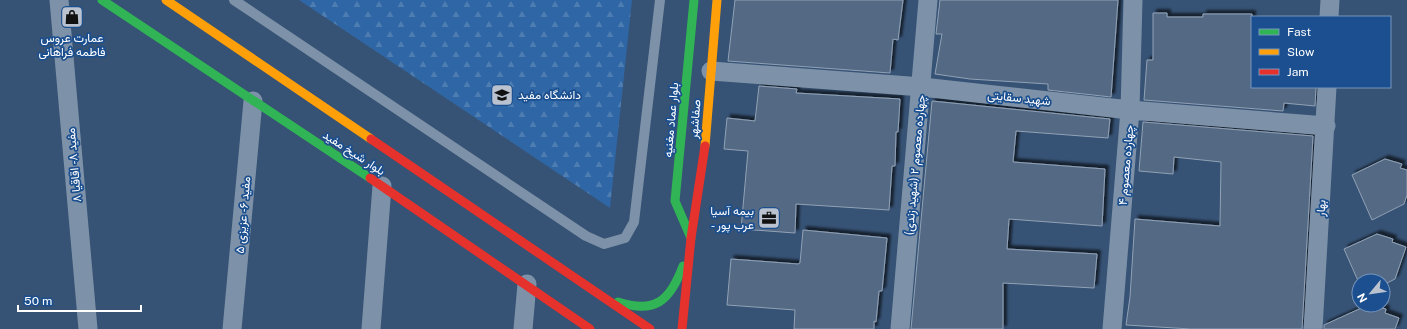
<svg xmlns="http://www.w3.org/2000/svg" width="1407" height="329" font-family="'Public Sans',Vazirmatn,sans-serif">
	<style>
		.forest { fill: url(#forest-firs) }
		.building { fill: #526984; stroke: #92a2b6; filter: url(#shadow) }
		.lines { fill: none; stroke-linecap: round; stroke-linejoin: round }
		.lane { stroke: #7d92a8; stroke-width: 10 }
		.street { stroke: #7d92a8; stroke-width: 19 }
		.fast { stroke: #30b455; stroke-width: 9 }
		.slow { stroke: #ff9f0a; stroke-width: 9 }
		.jam { stroke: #e5322d; stroke-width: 9 }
		.labels { text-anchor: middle; stroke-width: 3.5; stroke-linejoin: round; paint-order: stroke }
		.poi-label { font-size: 12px; fill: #fff; stroke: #1b4f8f }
		.street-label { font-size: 12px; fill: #fff; stroke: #1b4f8f }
	</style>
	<defs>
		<pattern id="forest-firs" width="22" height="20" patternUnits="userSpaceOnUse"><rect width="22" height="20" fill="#2f66a5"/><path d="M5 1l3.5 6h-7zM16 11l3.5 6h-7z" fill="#4e7db2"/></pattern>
		<filter id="shadow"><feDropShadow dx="3.5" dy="-3.5" stdDeviation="1" flood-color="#0009"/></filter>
	</defs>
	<rect width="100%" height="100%" fill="#365274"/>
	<path class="forest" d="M299 0H632L610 208Z"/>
	<path class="building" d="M735 0H903L898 40 893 39 890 73 728 61Z
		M940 0H1118L1111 97 1048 90V84L970 79 935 74 942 34H936Z
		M1153 13H1167V17H1203V14H1252V87H1316L1315 106 1284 103 1283 111 1144 100 1147 60H1153Z
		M759 86 797 89 796 93 900 99 898 132H896L895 166H892L889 210 796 204 795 233 741 229 748 151 724 149 727 118 755 121Z
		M932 101 1110 119 1108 138 1016 131 1013 162 1105 169 1102 226 1009 219 1007 249 1097 254 1094 288 1003 283V329H911Z
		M1143 122 1313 136 1302 329H1191L1126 325 1130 297 1135 219 1220 226 1221 162 1174 157 1173 174 1139 171Z
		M1385 159 1402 164 1400 168 1407 170V195L1404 204 1372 220 1352 175Z
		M803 230 887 238 882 291H879L876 322 874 321V329H794L795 310 727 305 731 259 798 264 800 263Z
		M1377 234 1393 239 1392 242 1406 247 1395 279 1383 285V281H1359V283L1344 249Z
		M1368 305 1386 309 1385 313 1399 318 1395 329H1324V325Z"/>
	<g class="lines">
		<path class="lane" d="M234 0 586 236 604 244 625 238 634 222 660 0"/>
		<path class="street" d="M59 0 88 329
			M1329 17 1330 0
			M711 71 922 87 1130 110 1326 126
			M232 329 253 101
			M371 329 382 186
			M523 329 527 284
			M900 329 928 0
			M1112 329 1130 110 1133 0
			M1313 329 1327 87"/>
		<path class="fast" d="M102 0 370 178
			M691 238 675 201 694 0
			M618 302C655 314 670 301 683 266"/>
		<path class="slow" d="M166 0 371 139
			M705 146 717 0"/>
		<path class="jam" d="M371 139 650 329
			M370 178 590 329
			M682 329 691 238 705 146"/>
	</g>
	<defs>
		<g id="shop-square" transform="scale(1.15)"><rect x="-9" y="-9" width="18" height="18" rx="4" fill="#b9c2ce" stroke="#1b4f8f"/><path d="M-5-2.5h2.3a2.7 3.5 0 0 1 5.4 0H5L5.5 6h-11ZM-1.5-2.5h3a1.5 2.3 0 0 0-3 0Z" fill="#111"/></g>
		<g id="university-square" transform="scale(1.15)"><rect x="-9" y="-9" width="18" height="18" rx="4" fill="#b9c2ce" stroke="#1b4f8f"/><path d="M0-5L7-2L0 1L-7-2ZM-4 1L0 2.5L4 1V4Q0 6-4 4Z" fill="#111"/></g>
		<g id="office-square" transform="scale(1.15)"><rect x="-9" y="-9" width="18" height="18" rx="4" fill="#b9c2ce" stroke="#1b4f8f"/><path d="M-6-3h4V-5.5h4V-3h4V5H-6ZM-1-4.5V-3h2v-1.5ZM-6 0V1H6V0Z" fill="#111"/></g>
	</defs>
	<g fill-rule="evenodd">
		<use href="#shop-square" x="72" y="17"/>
		<use href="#university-square" x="502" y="95"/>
		<use href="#office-square" x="769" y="218"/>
	</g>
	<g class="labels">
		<g class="poi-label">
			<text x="72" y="42">عمارت عروس<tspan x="72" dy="14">فاطمه فراهانی</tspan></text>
			<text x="518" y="99" text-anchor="start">دانشگاه مفید</text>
			<text x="754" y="215" text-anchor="end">بیمه آسیا<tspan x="754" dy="14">- عرب پور</tspan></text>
		</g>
		<g class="street-label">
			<text transform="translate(1019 98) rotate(6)" y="4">شهید سقایتی</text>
			<text transform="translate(695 119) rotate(-85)" y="4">صفاشهر</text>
			<text transform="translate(671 120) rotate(-85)" y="4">بلوار عماد مغنیه</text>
			<text transform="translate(354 153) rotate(33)" y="4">بلوار شیخ مفید</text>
			<text transform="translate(74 165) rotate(-95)" y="4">مفید ۸ - اقاقیا ۸</text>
			<text transform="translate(915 165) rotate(-85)" y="4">چهارده معصوم ۲ (شهید زندی)</text>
			<text transform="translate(1126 165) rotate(-85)" y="4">چهارده معصوم ۴</text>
			<text transform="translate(1321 208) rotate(-86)" y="4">بهار</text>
			<text transform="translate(243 215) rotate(-85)" y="4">مفید ۶ - عزیزی ۵</text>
		</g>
	</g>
	<rect x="1251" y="16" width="140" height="72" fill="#1b4f8f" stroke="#7695bc"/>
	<rect x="1259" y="29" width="20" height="6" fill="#30b455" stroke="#7695bc"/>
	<text x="1287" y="36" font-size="12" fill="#ffffff">Fast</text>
	<rect x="1259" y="49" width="20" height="6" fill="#ff9f0a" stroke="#7695bc"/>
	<text x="1287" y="56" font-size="12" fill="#ffffff">Slow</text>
	<rect x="1259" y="69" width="20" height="6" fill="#e5322d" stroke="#7695bc"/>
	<text x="1287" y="76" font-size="12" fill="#ffffff">Jam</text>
	<g transform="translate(1371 293) rotate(241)"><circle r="19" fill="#1b4f8f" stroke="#7695bc"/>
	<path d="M0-3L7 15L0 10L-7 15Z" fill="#b9c2ce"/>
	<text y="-6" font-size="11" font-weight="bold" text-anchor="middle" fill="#ffffff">N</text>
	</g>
	<path d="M18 305v6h123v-6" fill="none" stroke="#ffffff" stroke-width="2"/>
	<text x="24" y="305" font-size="12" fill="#ffffff" stroke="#1b4f8f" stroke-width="3" paint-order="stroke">50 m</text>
</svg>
